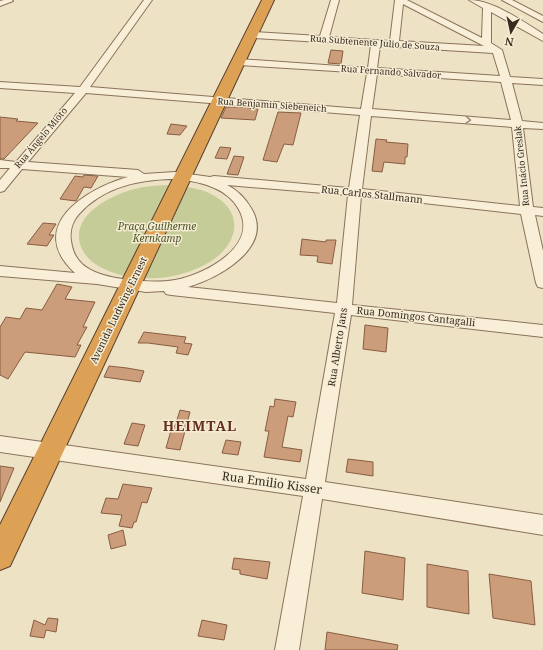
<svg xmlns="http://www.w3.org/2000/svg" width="543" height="650" font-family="'Noto Serif',serif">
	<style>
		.green { fill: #c6cc98 }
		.building { fill: #cc9d7b; stroke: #885d41 }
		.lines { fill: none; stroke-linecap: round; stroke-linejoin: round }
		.minor-casing { stroke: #89735b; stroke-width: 2 }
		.highway-casing { stroke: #57412f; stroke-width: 2 }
		.minor { fill: #f9efd8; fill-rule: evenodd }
		.highway { fill: #dda156; fill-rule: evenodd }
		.oneway { stroke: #998d7c }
		.labels { text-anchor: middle; stroke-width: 3; stroke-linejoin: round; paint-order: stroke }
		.far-street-label { font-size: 9px; fill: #392b1f; stroke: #f5ecd4 }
		.street-label { font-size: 10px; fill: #392b1f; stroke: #f5ecd4 }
		.park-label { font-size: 10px; font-style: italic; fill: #495525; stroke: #f5ecd4 }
		.near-street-label { font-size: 12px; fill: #392b1f; stroke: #f5ecd4 }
		.district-label { font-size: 14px; font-weight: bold; letter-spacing: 1px; fill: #652d1e; stroke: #f5ecd4 }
	</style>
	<rect width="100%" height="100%" fill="#eee2c5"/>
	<path class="green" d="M171 185C182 187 193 187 204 191 251 209 239 251 198 268 174 279 146 281 121 275 106 271 89 264 82 249 67 217 110 195 135 189 146 186 159 185 171 185Z"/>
	<path class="building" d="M331 50 343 51 341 64 328 63Z
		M226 107H242L258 109 255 120 221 118Z
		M278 112 301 113 293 145 284 144 277 162 263 160Z
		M0 117 18 119 16 121 38 123 4 159H0Z
		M171 124 187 126 180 135 167 134Z
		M376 139 387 140 386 142 408 144 407 157H405V164L384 162 382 172 372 171Z
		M220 147 231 148 227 159 215 158Z
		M234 156 244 157 238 175 227 174Z
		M84 175 98 176 91 188 84 187 76 201 60 199 75 176 83 177Z
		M43 223 56 224 49 235H54L47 246 27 244Z
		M302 239 326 242V240H336L332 264 317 262 318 256 300 255Z
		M57 284 72 287 65 299 95 302 83 327H87L77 345H81L75 357 25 352 8 379 0 375V327L6 317 20 319 26 308 42 310Z
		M365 325 388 328 386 352 363 349Z
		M144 332 186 337 184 343 192 344 188 355 176 353 178 347 148 343H138Z
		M109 366 127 368 144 371 140 382 104 377Z
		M275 399 296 402 293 417 288 416 282 447 302 450 300 462 264 457 269 431H265L270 406 274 407Z
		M180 410 190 412 180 450 166 448 172 427 175 426Z
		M132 423 145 425 138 446 124 444Z
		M226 440 241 442 238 455 222 453Z
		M348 459 373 462V476L346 472Z
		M0 466 14 468 0 502Z
		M123 484 152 488 147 503 142 502 136 522H134L132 528 119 526 122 515 101 513 106 498 118 499Z
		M123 530 126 545 111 549 108 535Z
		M365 551 405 558 403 600 362 593Z
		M234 558 270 562 267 579 240 574V570L232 569Z
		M427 564 468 571 469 614 427 607Z
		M489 574 531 581 535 625 493 618Z
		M48 618 58 619 56 632 46 630 44 638 30 636 34 620 45 625Z
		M202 620 227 625 224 640 198 636Z
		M327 632 398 645 397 650H325Z"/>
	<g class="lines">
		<g class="minor-casing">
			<path id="minor" d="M4 0H12L13 1 0 6V1Z
				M144 0H152L90 87 361 109 367 73 239 65 234 62 239 59 368 68 371 45 252 38 247 35 252 32 320 36 331 0H339L329 37 390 41 395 0H407L482 38 483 8 469 0C493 0 522 21 543 34V41L491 12V43L502 50 510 77 543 79V85L512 83 522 121 543 123V129L523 128 533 207 543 208V216L535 215 543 251V288L538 287 536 283 521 214 361 196 352 305 543 325V337L351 315 325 482 543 515V535L322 499 299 650H275L303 496 0 452V436L306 479 335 313 171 295 166 294 164 291 146 292 97 284 0 276V266L75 273C25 227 85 189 128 177L22 169 4 191 0 192V180L10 168H0V160L16 162 75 93 0 88V82L80 87ZM403 4 484 46 399 41ZM380 46 493 53 500 76 377 68ZM377 74 501 82 511 120 372 109ZM86 93 360 115 349 188 214 176 210 177 175 172 144 174 138 170 28 162ZM371 116 512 127 520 206 362 189ZM175 179C198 181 226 187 238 208 261 246 204 275 175 280 157 283 141 281 123 279 102 276 77 270 72 246 69 235 71 223 79 214 103 187 140 179 175 179ZM227 185 348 195 337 303 188 287C219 278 275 247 251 208 245 198 237 190 227 185Z
				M502 0H512L543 16V22Z"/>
		</g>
		<g class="highway-casing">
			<path id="highway" d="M262 0H274L10 566 0 570V525Z"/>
		</g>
		<use href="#minor" class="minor"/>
		<use href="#highway" class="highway"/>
	</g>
	<defs><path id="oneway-chevron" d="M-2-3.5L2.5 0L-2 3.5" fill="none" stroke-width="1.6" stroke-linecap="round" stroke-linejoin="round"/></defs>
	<use class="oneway" href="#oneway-chevron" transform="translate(468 120) rotate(4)"/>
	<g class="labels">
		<g class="far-street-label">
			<text transform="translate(375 43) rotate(4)" y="3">Rua Subtenente Julio de Souza</text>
			<text transform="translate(391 72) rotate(4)" y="3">Rua Fernando Salvador</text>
			<text transform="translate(272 105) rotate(4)" y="3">Rua Benjamin Siebeneich</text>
			<text transform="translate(41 138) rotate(-50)" y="3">Rua Ángelo Mioto</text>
			<text transform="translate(522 166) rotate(-96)" y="3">Rua Inácio Greslak</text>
		</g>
		<g class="street-label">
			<text transform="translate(372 194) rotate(6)" y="4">Rua Carlos Stallmann</text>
			<text transform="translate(118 310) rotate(-64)" y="4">Avenida Ludwing Ernest</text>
			<text transform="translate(416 316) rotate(6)" y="4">Rua Domingos Cantagalli</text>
			<text transform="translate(337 347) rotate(-81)" y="4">Rua Alberto Jans</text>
		</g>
		<g class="park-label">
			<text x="157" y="230">Praça Guilherme<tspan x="157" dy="12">Kernkamp</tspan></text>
		</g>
		<g class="near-street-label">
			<text transform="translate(272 483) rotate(8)" y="4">Rua Emilio Kisser</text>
		</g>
		<g class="district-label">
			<text x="200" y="431">HEIMTAL</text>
		</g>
	</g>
	<g transform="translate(511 32) rotate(189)" stroke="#f5ecd4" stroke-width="3" paint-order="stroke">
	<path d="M0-3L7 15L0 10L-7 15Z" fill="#392b1f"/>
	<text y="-6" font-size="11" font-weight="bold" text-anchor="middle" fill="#392b1f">N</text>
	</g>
</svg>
